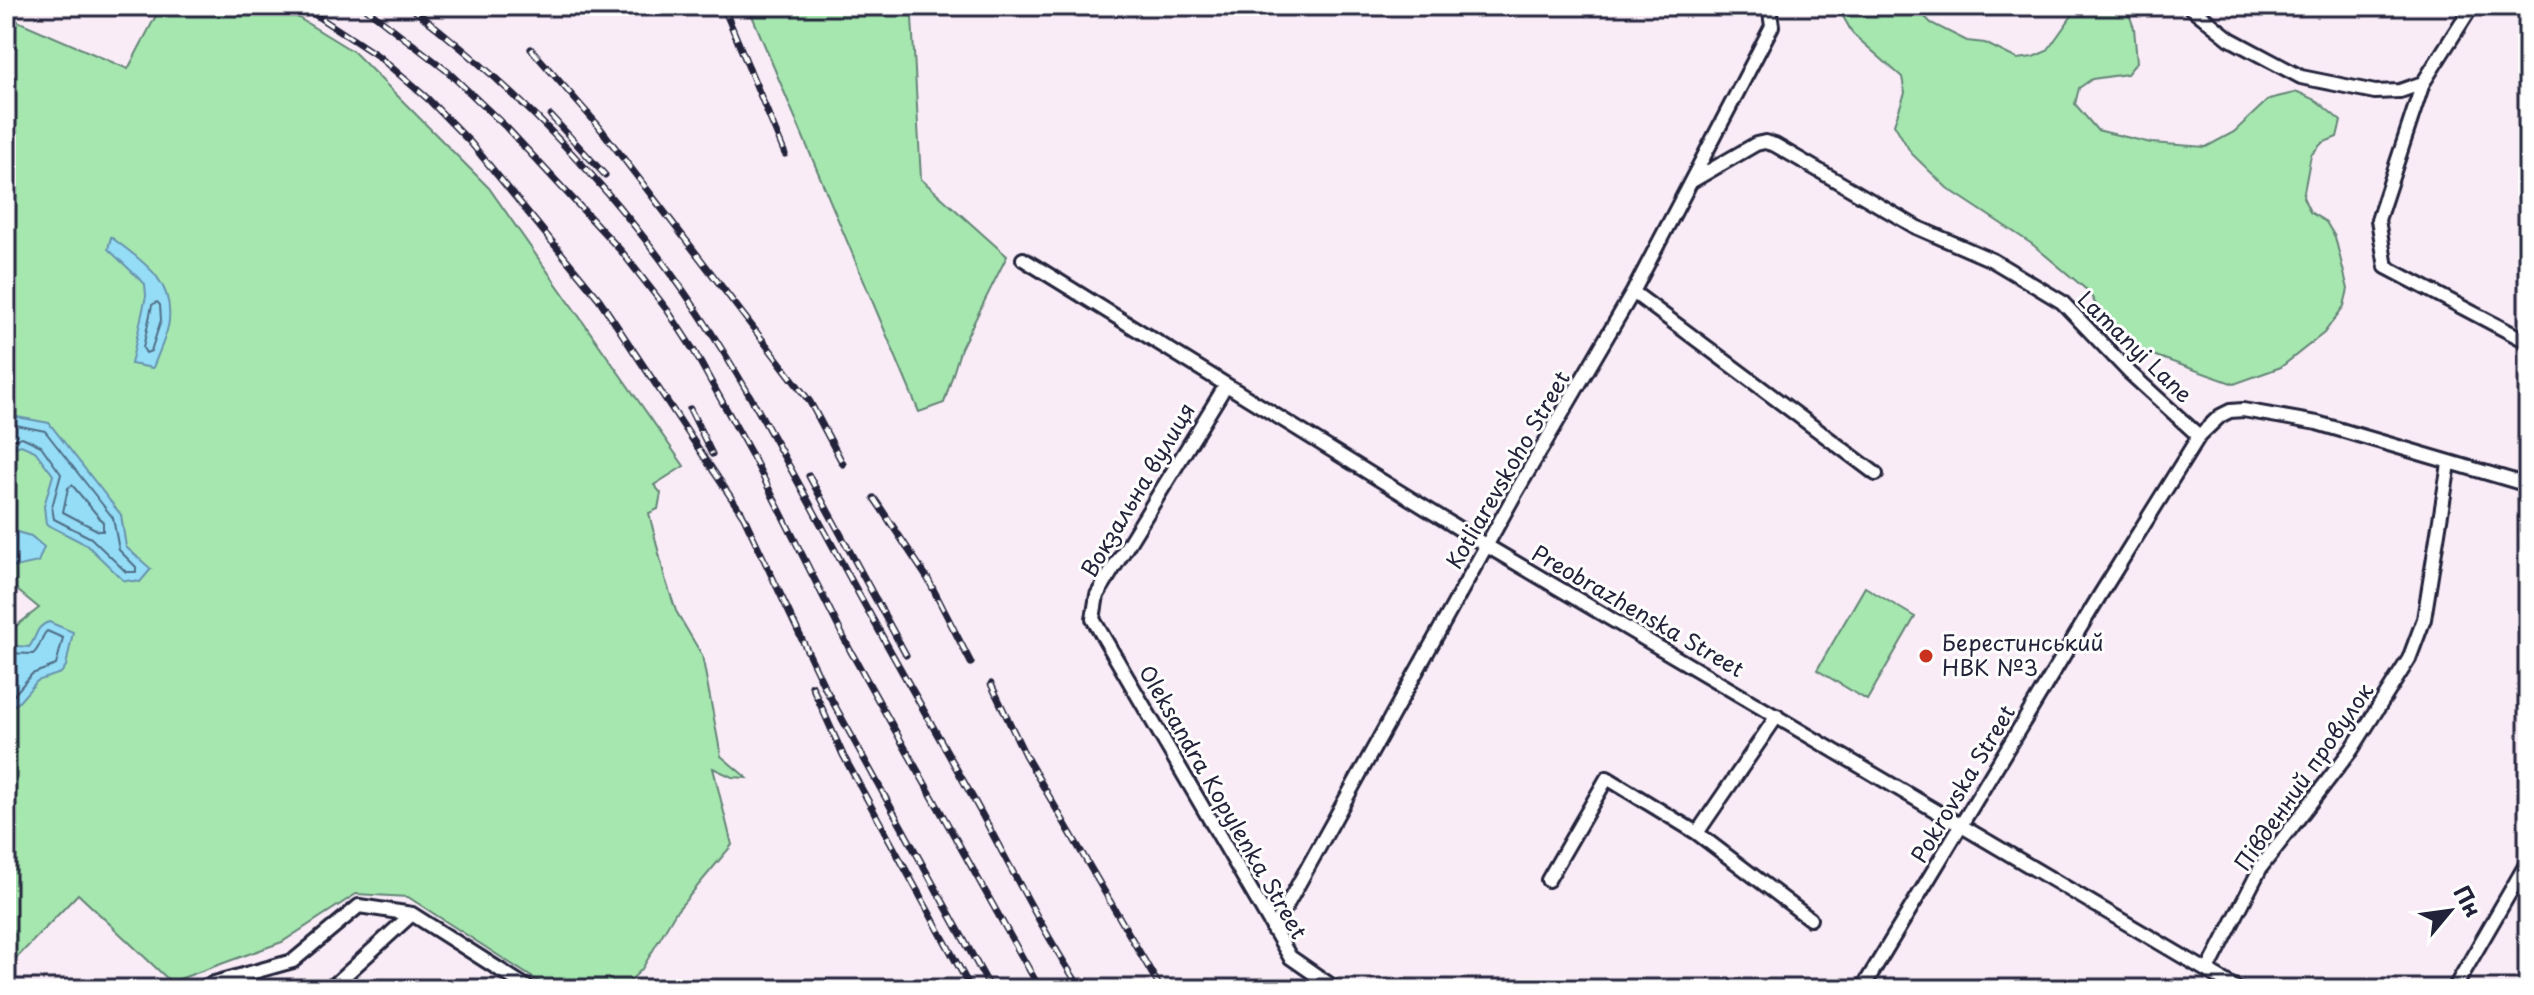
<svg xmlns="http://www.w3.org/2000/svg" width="2534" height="995" font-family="'Playpen Sans',sans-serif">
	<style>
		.green { fill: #a6e7b0; stroke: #648476; stroke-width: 2 }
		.water { fill: #95ddf7; stroke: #6792ac; stroke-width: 2 }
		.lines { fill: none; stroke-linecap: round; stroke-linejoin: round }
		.shore { stroke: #506d86; stroke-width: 2 }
		.minor-casing { stroke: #22223b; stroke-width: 18 }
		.minor { stroke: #fff; stroke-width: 12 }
		.rail-casing { stroke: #22223b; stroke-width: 7 }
		.rail { stroke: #fff; stroke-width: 4; stroke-dasharray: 12; stroke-linecap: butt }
		.poi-dot { fill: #c8321e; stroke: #fff; stroke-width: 3 }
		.labels { text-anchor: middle; stroke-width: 6; stroke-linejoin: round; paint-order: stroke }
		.street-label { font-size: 22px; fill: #22223b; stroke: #fff }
		.poi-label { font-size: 22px; fill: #22223b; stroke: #fff; text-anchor: start }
	</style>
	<rect width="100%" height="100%" fill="#f9ecf7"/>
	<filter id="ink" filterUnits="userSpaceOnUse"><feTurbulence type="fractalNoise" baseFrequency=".0125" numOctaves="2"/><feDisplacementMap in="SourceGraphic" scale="16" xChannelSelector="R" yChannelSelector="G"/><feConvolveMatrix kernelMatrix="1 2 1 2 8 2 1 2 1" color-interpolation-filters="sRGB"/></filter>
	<g filter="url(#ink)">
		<path class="green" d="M161 6H279L354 52 489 188 684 466 654 485 661 493 658 509 649 513 665 578 676 611 702 655 721 756 747 778 732 777 713 768 732 845 675 913 642 969 622 989H550L408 897 356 894 282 942 171 982 78 894 6 969V634L39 608 6 581V16L128 69Z
			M748 6H915L912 17 921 179 1007 256 961 348 944 403 919 412Z
			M1837 6H1914L1931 23 1967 41 1985 43 2017 59 2033 57 2047 51 2076 10 2082 6H2126L2134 28 2137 62 2127 74 2092 79 2079 88 2075 104 2097 130 2151 143 2206 147 2234 132 2269 99 2298 92 2317 101 2341 121 2337 137 2322 143 2311 155 2303 197 2310 212 2326 222 2335 237 2348 289 2344 306 2324 333 2281 367 2234 384 2139 350 2112 332 2088 291 2032 244 1947 188 1911 153 1894 124 1905 93 1902 77 1853 34Z
			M1865 587 1915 617 1867 700 1817 670Z"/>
		<path class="water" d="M111 237C140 260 173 278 169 320 168 335 158 353 153 368L131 364 146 296 145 284 108 249Z
			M6 415 49 423 121 515 126 547 151 569 140 582 123 580 87 545 46 524 44 506 53 475 35 451 21 445 6 450Z
			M6 529 31 536 44 547 38 562 6 569Z
			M49 622 73 632 66 666 61 673 37 681 18 703 6 709V645L29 647C37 638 35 626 49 622Z"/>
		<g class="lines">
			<path class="shore" d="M157 302 160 305 161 320 151 351 146 353 143 348 152 305Z
				M6 423 45 431 113 518 119 550 136 567V572H126L91 538 54 519 52 507 61 474 41 446 22 437 6 442
				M72 485 103 522V531H99L63 512 68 488Z
				M6 653 33 654C42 646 40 637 47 631L63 638 56 665 32 674 13 696 6 700"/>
			<g class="minor-casing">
				<path id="minor" d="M2189 6 2230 39 2301 77 2375 92 2400 91 2423 83
					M2472 6 2423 83 2378 220 2386 267 2528 342
					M1692 181 1756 144 1765 142 1775 145 1916 227 1992 260 2062 302 2130 373 2199 436
					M1023 259 1487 546 2238 989
					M1633 292 1876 474
					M1226 385 1097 595 1093 619 1290 957 1336 989
					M1697 833 1777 716
					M1548 880 1607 778 1697 833 1810 919
					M1273 930 1515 494 1633 292 1772 26 1769 6
					M2208 970 2261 867 2352 749 2409 659 2424 619 2449 464
					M200 989 211 984 293 961 359 906 412 914 530 989
					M330 989 412 914
					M1862 989 2100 595 2199 436 2220 416 2230 411 2243 410 2317 423 2528 485
					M2454 989 2528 861"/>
			</g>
			<use href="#minor" class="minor"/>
			<g class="rail-casing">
				<path id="rail" d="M302 6 378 56 428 99 471 143 599 299 746 520
					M363 6 446 70 506 127 622 252 668 311 694 351 754 459 850 650 1040 989
					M409 6C494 71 571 146 637 229 717 327 776 442 836 552 881 636 928 717 974 800 1009 863 1041 929 1081 989
					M723 6 785 154
					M531 49 597 124 810 402 843 464
					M551 116 605 175
					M690 409 712 454
					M809 476 906 655
					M874 498 928 579 971 663
					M741 511 824 686 991 989
					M991 684 1025 755 1161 989
					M812 686 843 755 971 989"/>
			</g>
			<use href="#rail" class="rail"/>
		</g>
	</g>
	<circle class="poi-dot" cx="1926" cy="656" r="8"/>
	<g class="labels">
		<g class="street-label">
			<text transform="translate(2135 347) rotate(44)" y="8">Lamanyi Lane</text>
			<text transform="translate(1508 470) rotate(-60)" y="8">Kotliarevskoho Street</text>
			<text transform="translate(1138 490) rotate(-59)" y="8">Вокзальна вулиця</text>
			<text transform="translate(1638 611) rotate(30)" y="8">Preobrazhenska Street</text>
			<text transform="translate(2304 777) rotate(-55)" y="8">Південний провулок</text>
			<text transform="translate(1963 784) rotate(-59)" y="8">Pokrovska Street</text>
			<text transform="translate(1223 802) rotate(60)" y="8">Oleksandra Kopylenka Street</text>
		</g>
		<g class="poi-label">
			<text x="1942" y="651">Берестинський<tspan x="1942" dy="25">НВК №3</tspan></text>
		</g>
	</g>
	<rect width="2534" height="995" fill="none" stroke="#fff" stroke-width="32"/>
	<rect x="16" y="16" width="2502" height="963" fill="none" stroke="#22223b" stroke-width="3" filter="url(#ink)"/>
	<g transform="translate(2450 911) rotate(61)" stroke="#ffffff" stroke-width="6" paint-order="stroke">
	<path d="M0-6L14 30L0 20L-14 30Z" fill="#22223b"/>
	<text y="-12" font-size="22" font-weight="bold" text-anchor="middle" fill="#22223b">Пн</text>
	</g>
</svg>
